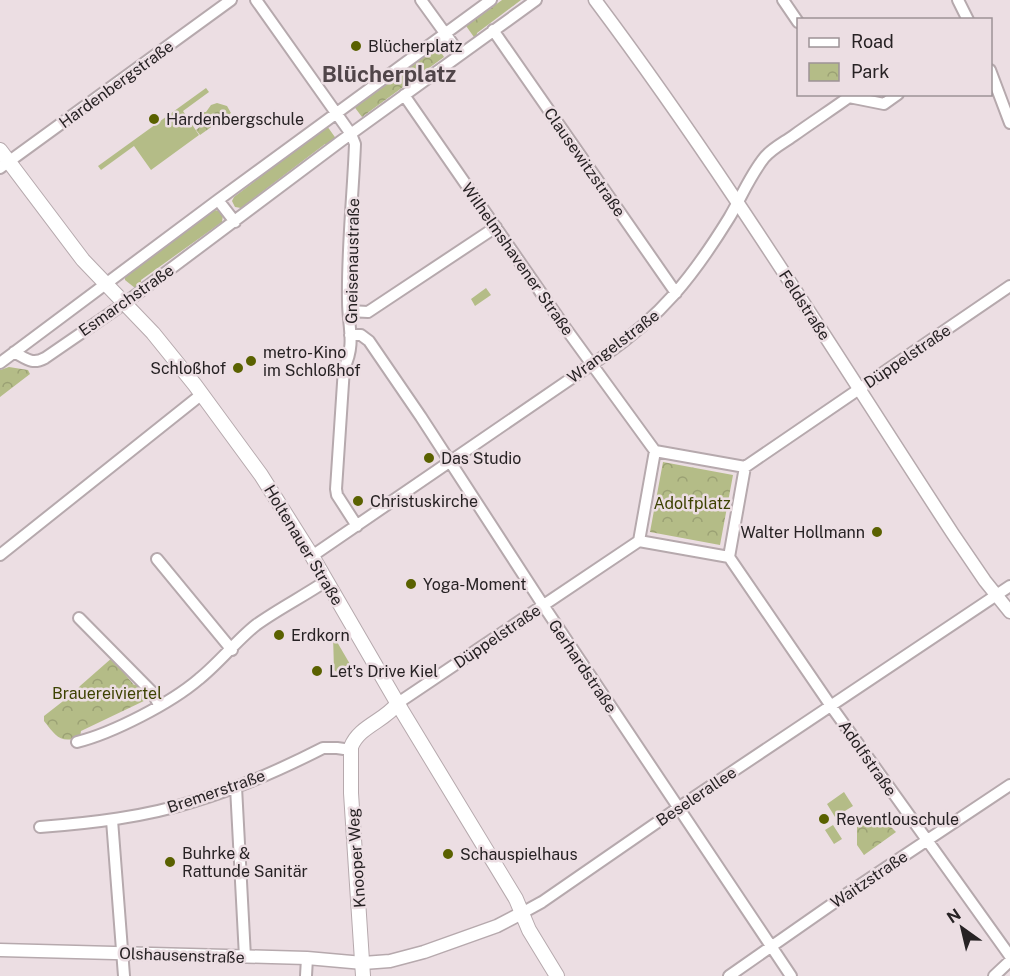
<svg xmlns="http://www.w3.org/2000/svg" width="1010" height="976" font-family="'Public Sans',sans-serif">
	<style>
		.green { fill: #b4bc87 }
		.park { fill: url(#park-crowns) }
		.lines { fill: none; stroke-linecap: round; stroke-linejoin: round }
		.minor-casing { stroke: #b6a9ad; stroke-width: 14 }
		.tertiary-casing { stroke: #b6a9ad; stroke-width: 15 }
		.secondary-casing { stroke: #b6a9ad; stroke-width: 16 }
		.minor { stroke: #fff; stroke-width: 10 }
		.tertiary { stroke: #fff; stroke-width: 12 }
		.secondary { stroke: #fff; stroke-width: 14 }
		.poi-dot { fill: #5a6100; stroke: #ecdee3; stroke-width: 2 }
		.labels { text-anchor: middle; stroke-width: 5; stroke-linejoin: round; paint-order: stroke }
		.poi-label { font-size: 16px; fill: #272224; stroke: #ecdee3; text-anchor: start }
		.street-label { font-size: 16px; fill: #272224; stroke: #ecdee3 }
		.park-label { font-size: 16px; fill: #3d4202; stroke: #ecdee3 }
		.district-label { font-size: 22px; font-weight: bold; fill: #504549; stroke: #ecdee3 }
	</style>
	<defs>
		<pattern id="park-crowns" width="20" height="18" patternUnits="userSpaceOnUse" patternTransform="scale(1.5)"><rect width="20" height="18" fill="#b4bc87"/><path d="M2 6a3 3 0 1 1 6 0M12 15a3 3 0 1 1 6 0" fill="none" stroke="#9ba174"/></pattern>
	</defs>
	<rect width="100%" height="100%" fill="#ecdee3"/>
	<path class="green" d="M206 88 209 92 183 111 199 135 151 170 134 146 101 170 98 166Z
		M327 126 337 140 329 145 325 144 241 208 235 207 232 201 234 197Z
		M214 210 221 211 223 215 222 222 141 280V284L135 288 125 280V276Z
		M333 635 354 671 353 672 338 673 334 670Z
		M844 792 853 806 835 817 827 804Z
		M833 825 842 839 834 844 825 830Z"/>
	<path class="park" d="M502 0H521L477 33 476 40 464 23 472 22Z
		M436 44 444 57 362 117 353 105 356 102 360 104 431 52Z
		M217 103 227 106 231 113 200 135 196 130 201 126 198 112H206L211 105Z
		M486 288 491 295 475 306 471 299Z
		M9 367 28 370 30 374 0 397V370Z
		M663 462 733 475 720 545 650 532Z
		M113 657 126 671 124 673 134 685 139 683 149 697 148 699 81 731 80 737C60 744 56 736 44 721V716L76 691 80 686Z
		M878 814 896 832 864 855 857 845V822Z"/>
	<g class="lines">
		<g class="minor-casing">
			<path id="minor" d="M256 0 351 134 355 144C353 196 347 249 348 301 348 327 356 344 344 368L336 489 337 495 357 526
				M421 0 460 54
				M783 0 798 22
				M958 0 968 20
				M493 30 676 293
				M990 70 1010 123
				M404 95 564 326 655 451
				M0 168 231 0
				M218 200 235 222
				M349 311 368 312 496 227
				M350 335H361L369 341 421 417 543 605 791 976
				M14 352C27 359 32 365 45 358L125 303 341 141 536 0
				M0 363 218 200 491 0
				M655 451 745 467 729 557 639 541Z
				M745 467 1010 286
				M0 555 202 394
				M312 556 604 356C662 315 692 278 729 218 741 198 749 177 764 158 771 149 783 143 793 136 811 123 831 110 849 97L884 104 898 94
				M729 557 831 706 1010 956
				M157 559 232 650
				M79 618 153 693 159 705
				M398 703 639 541
				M77 742C113 733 171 703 199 679 219 663 237 640 256 625 278 609 304 596 326 581
				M236 787 245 957
				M112 820 124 976
				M40 827C92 823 145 817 195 801 239 788 282 769 323 748H337L351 750
				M522 913 542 902 678 808 1010 586
				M306 976 307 958
				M729 976 848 893 1010 785
				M994 976 1010 961"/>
		</g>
		<g class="tertiary-casing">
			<path id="tertiary" d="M595 0C724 172 836 355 953 534L985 581 1010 612
				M0 950 307 958 363 963 390 961 424 952 497 926 522 913"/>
		</g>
		<g class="secondary-casing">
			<path id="secondary" d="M0 150 83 260 153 333 195 385 261 475 312 556 402 711 516 899 529 930 557 976
				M363 976 351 793V747C359 726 385 721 398 703"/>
		</g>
		<use href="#minor" class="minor"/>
		<use href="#tertiary" class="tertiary"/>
		<use href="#secondary" class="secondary"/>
	</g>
	<g class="poi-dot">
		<circle cx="356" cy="46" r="6"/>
		<circle cx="154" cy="119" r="6"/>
		<circle cx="251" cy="361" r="6"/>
		<circle cx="238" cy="368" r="6"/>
		<circle cx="429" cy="458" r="6"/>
		<circle cx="358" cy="501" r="6"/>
		<circle cx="877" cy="532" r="6"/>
		<circle cx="411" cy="584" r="6"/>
		<circle cx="279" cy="635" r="6"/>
		<circle cx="317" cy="671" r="6"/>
		<circle cx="824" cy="819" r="6"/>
		<circle cx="448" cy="854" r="6"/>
		<circle cx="170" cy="862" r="6"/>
	</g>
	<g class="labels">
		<g class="poi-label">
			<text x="368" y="52">Blücherplatz</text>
			<text x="166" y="125">Hardenbergschule</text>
			<text x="263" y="358">metro-Kino<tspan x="263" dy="18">im Schloßhof</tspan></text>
			<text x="226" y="374" text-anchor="end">Schloßhof</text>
			<text x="441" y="464">Das Studio</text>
			<text x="370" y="507">Christuskirche</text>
			<text x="865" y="538" text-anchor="end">Walter Hollmann</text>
			<text x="423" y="590">Yoga-Moment</text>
			<text x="291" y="641">Erdkorn</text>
			<text x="329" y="677">Let's Drive Kiel</text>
			<text x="836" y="825">Reventlouschule</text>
			<text x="182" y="859">Buhrke &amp;<tspan x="182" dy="18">Rattunde Sanitär</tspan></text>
			<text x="460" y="860">Schauspielhaus</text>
		</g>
		<g class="street-label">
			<text transform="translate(116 84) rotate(-36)" y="6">Hardenbergstraße</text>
			<text transform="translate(585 162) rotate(55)" y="6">Clausewitzstraße</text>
			<text transform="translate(518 259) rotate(55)" y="6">Wilhelmshavener Straße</text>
			<text transform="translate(352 261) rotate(-89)" y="6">Gneisenaustraße</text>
			<text transform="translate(126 300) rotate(-35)" y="6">Esmarchstraße</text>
			<text transform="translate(805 305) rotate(57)" y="6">Feldstraße</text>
			<text transform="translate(613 346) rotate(-37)" y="6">Wrangelstraße</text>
			<text transform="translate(907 356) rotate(-34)" y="6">Düppelstraße</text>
			<text transform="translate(304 545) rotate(59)" y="6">Holtenauer Straße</text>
			<text transform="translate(497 636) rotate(-34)" y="6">Düppelstraße</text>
			<text transform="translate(583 666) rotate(56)" y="6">Gerhardstraße</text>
			<text transform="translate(868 758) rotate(55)" y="6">Adolfstraße</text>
			<text transform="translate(216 791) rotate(-19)" y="6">Bremerstraße</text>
			<text transform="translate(696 796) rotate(-34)" y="6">Beselerallee</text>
			<text transform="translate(356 858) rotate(-94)" y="6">Knooper Weg</text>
			<text transform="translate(869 879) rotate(-34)" y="6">Waitzstraße</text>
			<text transform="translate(182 955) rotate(2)" y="6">Olshausenstraße</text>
		</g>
		<g class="park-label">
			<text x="692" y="509">Adolfplatz</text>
			<text x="107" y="699">Brauereiviertel</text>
		</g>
		<g class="district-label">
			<text x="389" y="82">Blücherplatz</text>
		</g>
	</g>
	<rect x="797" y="18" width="195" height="78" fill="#ecdee3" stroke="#9d9397" stroke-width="1.5"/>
	<rect x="809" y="38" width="30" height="9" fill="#ffffff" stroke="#9d9397" stroke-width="1.5"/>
	<text x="851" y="48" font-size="18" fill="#272224">Road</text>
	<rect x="809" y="63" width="30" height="18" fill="url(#park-crowns)" stroke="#9d9397" stroke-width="1.5"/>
	<text x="851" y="78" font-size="18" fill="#272224">Park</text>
	<g transform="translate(962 928) rotate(326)" stroke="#ecdee3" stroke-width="4.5" paint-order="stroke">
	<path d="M0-4.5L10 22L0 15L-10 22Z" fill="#272224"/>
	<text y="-9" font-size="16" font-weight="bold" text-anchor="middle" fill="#272224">N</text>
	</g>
</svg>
